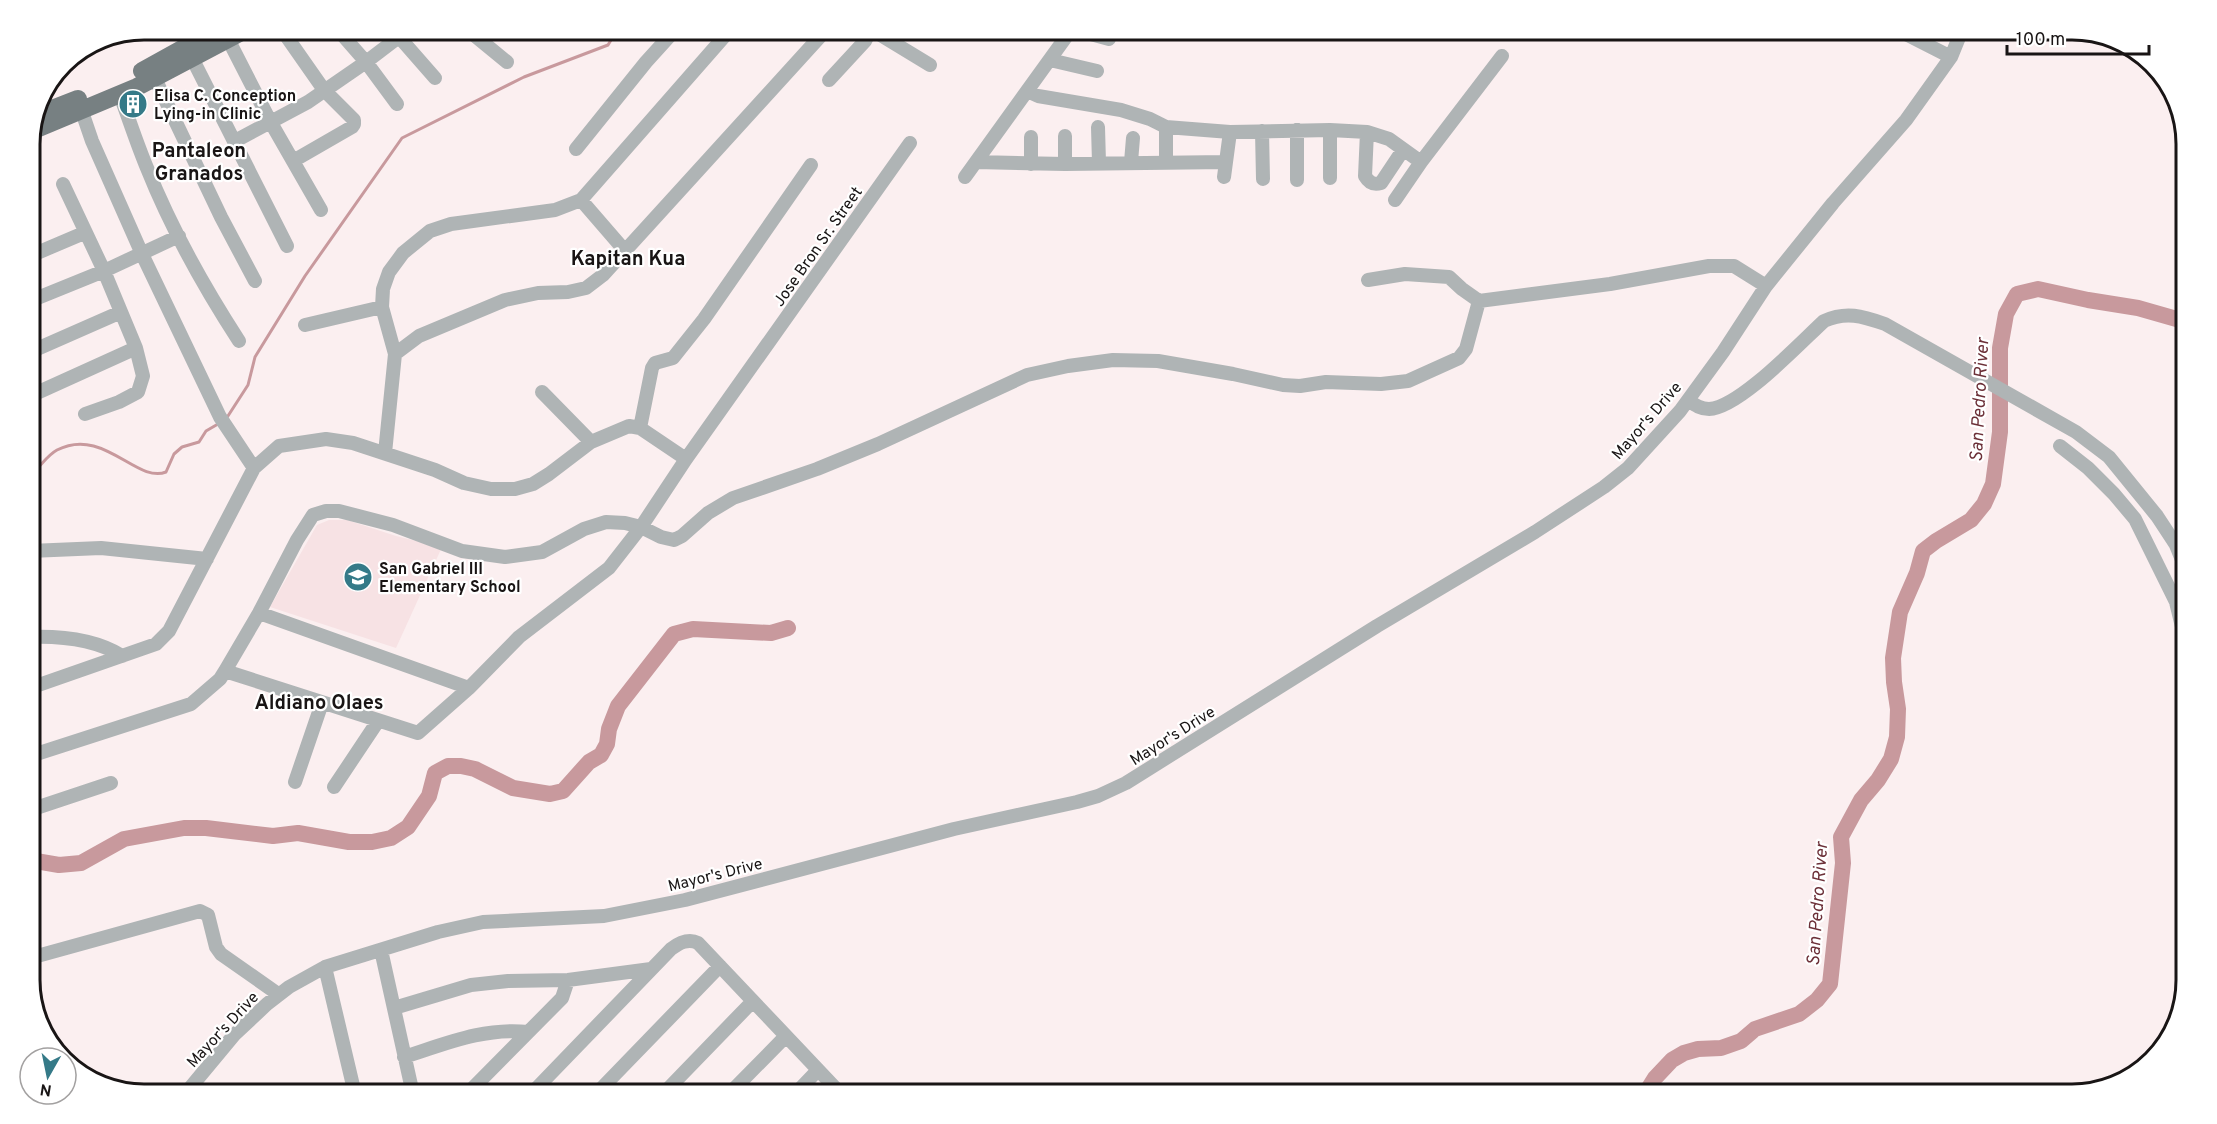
<svg xmlns="http://www.w3.org/2000/svg" width="2217" height="1124" font-family="Overpass,sans-serif">
	<style>
		.built { fill: #f7e2e4 }
		.lines { fill: none; stroke-linecap: round; stroke-linejoin: round }
		.stream { stroke: #c8999d; stroke-width: 3 }
		.river { stroke: #c8999d; stroke-width: 16 }
		.minor { stroke: #afb4b5; stroke-width: 14 }
		.major { stroke: #778082; stroke-width: 18 }
		.labels { text-anchor: middle; stroke-width: 4.5; stroke-linejoin: round; paint-order: stroke }
		.poi-label { font-size: 16px; font-weight: bold; fill: #191515; stroke: #fff; text-anchor: start }
		.street-label { font-size: 16px; fill: #191515; stroke: #fff }
		.water-label { font-size: 18px; font-style: italic; fill: #6c3038; stroke: #fff }
		.quarter-label { font-size: 20px; font-weight: bold; fill: #191515; stroke: #fff }
		.rim { fill: none; stroke: #191515; stroke-width: 3 }
	</style>
	<rect width="100%" height="100%" fill="#fbeff0"/>
	<path class="built" d="M329 520H347L396 536 442 547 396 648 270 607 317 525Z"/>
	<g class="lines">
		<path class="stream" d="M226 419 248 385 255 357 305 276 402 138 524 77 608 45 617 30
			M30 475C40 468 46 456 57 450 103 426 137 484 166 472L174 454 182 447 199 442 206 431 218 424"/>
		<path class="river" d="M30 860 59 865 81 863 124 839 184 828H206L273 836 298 833 349 842H372L391 838 408 827 429 796 435 773 448 766H461L475 769 513 788 550 794 563 791 589 762 601 755 607 744 609 729 618 706 674 634 693 629 771 633 788 628
			M1645 1094 1655 1078 1672 1060 1684 1053 1698 1049 1721 1048 1741 1041 1755 1029 1799 1014 1817 1000 1830 984 1843 863 1841 837 1861 800 1878 780 1891 759 1897 737 1898 709 1894 682 1893 658 1900 612 1917 573 1923 551 1936 541 1971 520 1984 504 1993 484 2000 432V348L2006 314 2017 294 2038 289 2088 300 2138 308 2187 322"/>
		<path class="minor" d="M282 30 324 90 354 120V124L352 127 293 161
			M338 30 366 62 397 104
			M393 30 435 78
			M468 30 507 62
			M867 30 879 34 930 65
			M1076 30 1109 39
			M1898 30 1951 57
			M228 39 270 121 321 210
			M188 50 287 246
			M1050 60 1097 71
			M151 70 221 217 255 281
			M829 80 865 41 870 31
			M1027 91 1038 96 1121 110 1150 119 1166 127 1230 132 1330 130 1367 132 1389 139 1421 162
			M120 95C129 119 137 144 147 168 171 228 204 287 239 341
			M79 103 92 141 142 254 220 417 254 468
			M1098 127 1099 163
			M1166 127V162
			M1297 130V180
			M1262 131 1263 179
			M1367 132 1365 176C1369 183 1374 185 1381 183L1403 150
			M1065 136V164
			M235 141 308 102 366 62 408 30
			M576 149 646 62 675 30
			M976 162 1065 164 1226 162
			M1131 162 1133 138
			M1031 164V137
			M965 177 1071 30
			M1224 177 1230 132
			M1330 178V130
			M581 200 626 252
			M1395 200 1421 162 1502 56
			M30 256 84 233
			M1368 280 1405 274 1449 277 1462 289 1479 301 1610 284 1709 266H1734L1766 286
			M30 301 104 271 179 236
			M305 325 382 307
			M30 352 121 312
			M395 354 419 336 505 300 538 293 568 292 586 288 603 275 826 30
			M542 392 591 442
			M30 396 136 348 104 271 63 184
			M1688 400C1695 405 1700 409 1709 409 1739 408 1800 343 1824 321 1846 311 1862 316 1885 324L2076 432 2109 457 2157 516 2176 545 2187 572
			M85 414 119 402 138 392 143 376 136 348
			M640 428 652 368 655 363 673 358 704 319 811 165
			M2060 446 2088 468 2114 494 2135 519 2176 602 2187 647
			M385 453 395 354 382 307 383 289 389 272 403 253 430 231 451 224 555 210 581 200 730 30
			M30 551 101 548 207 559
			M259 613 469 688
			M30 637C61 636 95 639 122 656
			M225 671 418 733 469 688 519 637 609 568 641 527 686 459 910 143
			M30 688 156 644 169 631 254 468 279 446 326 439 353 443 435 470 464 483 491 489H515L533 484 549 474 591 442 629 426 640 428 686 459
			M30 756 191 704 220 679 225 671 259 613 297 540 313 515 326 511H339L393 525 462 551 505 557 542 552 584 529 606 522 625 523 641 527 661 537 674 540 682 536 708 513 733 498 817 469 878 444 1027 375 1068 366 1113 360 1158 361 1233 374 1283 385 1300 386 1326 382 1381 384 1408 381 1459 358 1466 349 1479 301
			M295 782 322 703
			M334 787 378 721
			M30 810 111 783
			M381 950 413 1094
			M30 958 200 911 208 915 216 947 221 954 278 994
			M325 967 355 1094
			M394 1008 471 985 508 981 568 980 651 969
			M404 1057C445 1044 485 1027 528 1032
			M185 1094 234 1035 267 1004 289 987 325 967 438 932 483 922 604 916 685 900 954 829 1077 802 1098 796 1126 783 1377 626 1535 532 1604 487 1628 468 1680 411 1723 352 1766 286 1833 203 1906 120 1951 57 1962 30
			M467 1094 562 998 568 980
			M531 1094 671 949C679 943 688 938 698 943L841 1094
			M596 1094 720 966
			M663 1094 753 1001
			M729 1094 786 1036
			M795 1094 818 1070"/>
		<path class="major" d="M142 71 216 30
			M42 113 78 99
			M34 130 137 87 245 30"/>
	</g>
	<defs>
		<g id="building-disc" transform="scale(1.5)"><circle r="9.5" fill="#357a88" stroke="#fff"/><path d="M-4-6H4V6H1V3H-1V6H-4ZM-2.5-4.3h1.7v1.8h-1.7ZM.8-4.3h1.7v1.8H.8ZM-2.5-1h1.7V.8h-1.7ZM.8-1h1.7V.8H.8Z" fill="#fff"/></g>
		<g id="school-disc" transform="scale(1.5)"><circle r="9.5" fill="#357a88" stroke="#fff"/><path d="M0-5L7-2L0 1L-7-2ZM-4 1L0 2.5L4 1V4Q0 6-4 4Z" fill="#fff"/></g>
	</defs>
	<g fill-rule="evenodd">
		<use href="#building-disc" x="133" y="104"/>
		<use href="#school-disc" x="358" y="577"/>
	</g>
	<g class="labels">
		<g class="poi-label">
			<text x="154" y="101">Elisa C. Conception<tspan x="154" dy="18">Lying-in Clinic</tspan></text>
			<text x="379" y="574">San Gabriel III<tspan x="379" dy="18">Elementary School</tspan></text>
		</g>
		<g class="street-label">
			<text transform="translate(817 246) rotate(-55)" y="6">Jose Bron Sr. Street</text>
			<text transform="translate(1646 420) rotate(-49)" y="6">Mayor's Drive</text>
			<text transform="translate(1172 735) rotate(-32)" y="6">Mayor's Drive</text>
			<text transform="translate(715 874) rotate(-14)" y="6">Mayor's Drive</text>
			<text transform="translate(222 1029) rotate(-47)" y="6">Mayor's Drive</text>
		</g>
		<g class="water-label">
			<text transform="translate(1979 400) rotate(-87)" y="6">San Pedro River</text>
			<text transform="translate(1817 904) rotate(-86)" y="6">San Pedro River</text>
		</g>
		<g class="quarter-label">
			<text x="199" y="157">Pantaleon<tspan x="199" dy="23">Granados</tspan></text>
			<text x="628" y="265">Kapitan Kua</text>
			<text x="319" y="709">Aldiano Olaes</text>
		</g>
	</g>
	<path d="M0 0H2217V1124H0ZM144 40H2072A104 104 0 0 1 2176 144V980A104 104 0 0 1 2072 1084H144A104 104 0 0 1 40 980V144A104 104 0 0 1 144 40Z" fill="#fff" fill-rule="evenodd"/>
	<path class="rim" d="M144 40H2072A104 104 0 0 1 2176 144V980A104 104 0 0 1 2072 1084H144A104 104 0 0 1 40 980V144A104 104 0 0 1 144 40Z"/>
	<g transform="translate(48 1076) rotate(189)"><circle r="28" fill="#ffffff" stroke="#a3a1a1" stroke-width="1.5"/>
	<path d="M0-4.5L10 22L0 15L-10 22Z" fill="#357a88"/>
	<text y="-9" font-size="16" font-weight="bold" text-anchor="middle" fill="#191515">N</text>
	</g>
	<path d="M2007 45v9h142v-9" fill="none" stroke="#191515" stroke-width="3"/>
	<text x="2016" y="45" font-size="18" fill="#191515" stroke="#ffffff" stroke-width="4.5" paint-order="stroke">100 m</text>
</svg>
